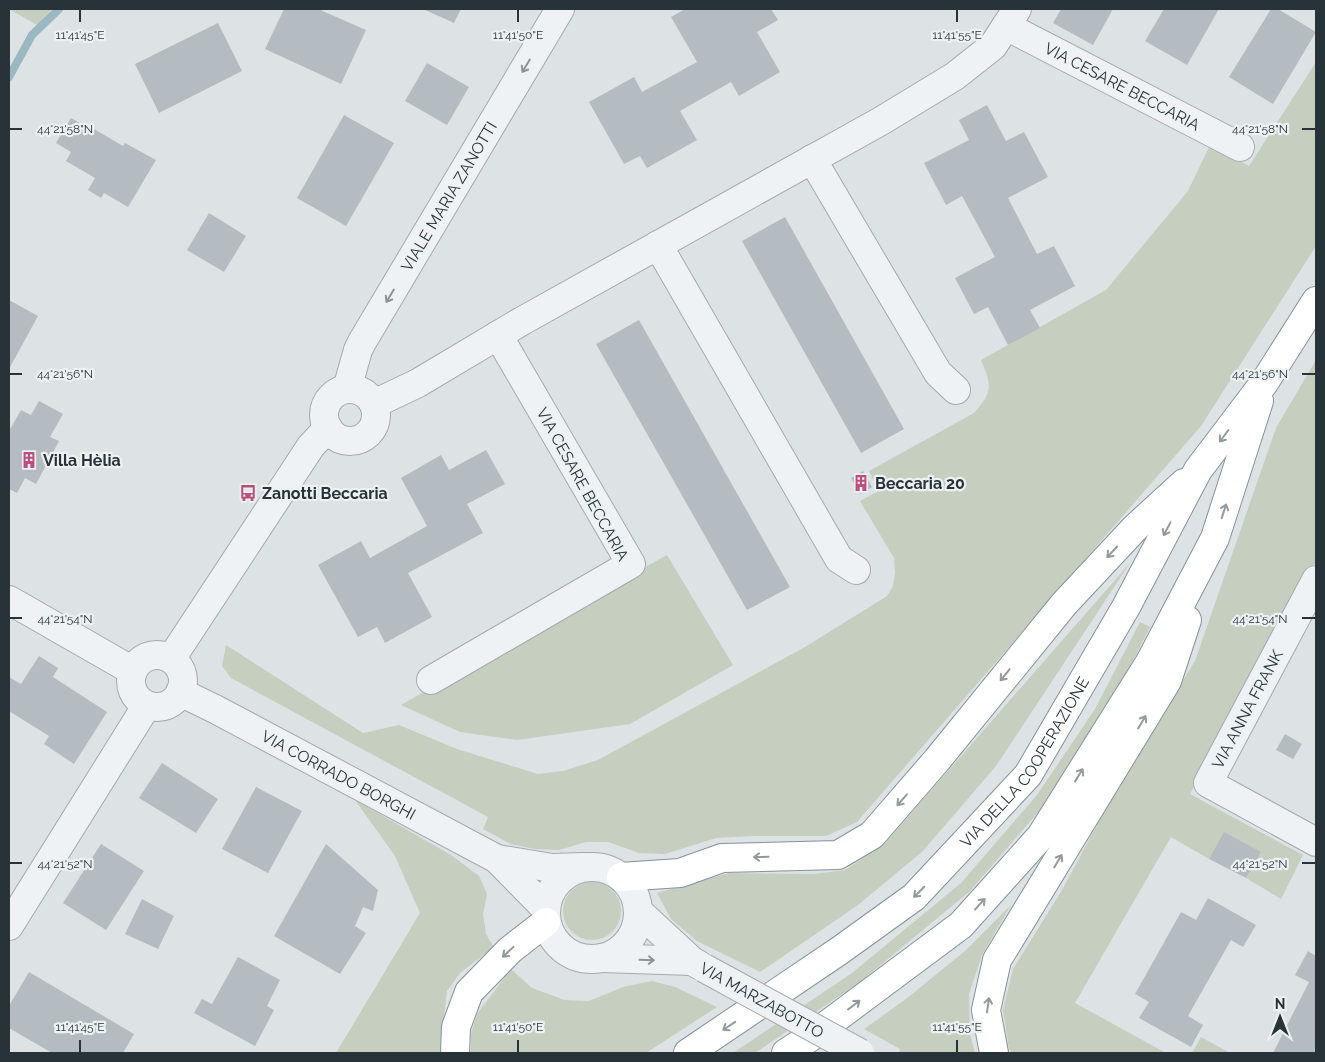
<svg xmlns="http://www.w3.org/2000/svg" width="1325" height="1062" font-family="Raleway,sans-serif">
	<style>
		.green { fill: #c6cebf }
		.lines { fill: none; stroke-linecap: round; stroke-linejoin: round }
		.stream { stroke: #9bb7c1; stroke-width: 8 }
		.building { fill: #b5bcc1 }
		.minor-casing { stroke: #a3aaae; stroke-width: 30 }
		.highway-casing { stroke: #86939a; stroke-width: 30 }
		.minor { stroke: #eff2f4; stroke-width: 28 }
		.highway { stroke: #fff; stroke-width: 28 }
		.minor-bridge-casing { stroke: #a3aaae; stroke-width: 30; stroke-linecap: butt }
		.minor-bridge { stroke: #eff2f4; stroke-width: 28 }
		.oneway { stroke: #8c9296 }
		.oneway2 { stroke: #94999c }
		.ticks { fill: none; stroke: #283339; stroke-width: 2 }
		.labels { text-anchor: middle; stroke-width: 4.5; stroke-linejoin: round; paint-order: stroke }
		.street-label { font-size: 16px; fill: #283339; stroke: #ecf1f3 }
		.poi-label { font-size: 16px; font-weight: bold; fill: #283339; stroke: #ecf1f3; text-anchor: start }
		.ticks-label { font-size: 12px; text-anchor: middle; fill: #283339; stroke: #ecf1f3; stroke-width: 4.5; stroke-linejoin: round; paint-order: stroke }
	</style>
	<rect width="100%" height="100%" fill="#dde2e5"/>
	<path class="green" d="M9 9H52L37 25Z
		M1316 62V246L1201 426 857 822 826 836H752L716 838 665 854 639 853 608 842H586L559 850 535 849 511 844 483 829 488 817 231 678 222 666 226 645 363 733 399 725 457 749 538 774 563 771 598 760 805 647 887 596 893 586 895 573 894 558 860 501 879 491 869 471 974 413C993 392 992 386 981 360L1106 290 1188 191 1210 145 1249 166Z
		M1316 360V563L1308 568 1190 794 1303 855 1281 899 1246 878 1261 852 1209 859 1171 837 1075 1003 1166 1053H1012L1009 1049 1003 1010 1013 969 1062 890 1119 784 1195 661 1276 428Z
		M667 555 733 665 630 724 517 740 460 732 401 705Z
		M1130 563 996 766 923 851 858 905 760 972 697 941 671 919 657 893 729 873 814 874 845 870 884 844Z
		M1140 622 1150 627 1106 715 1047 802 969 892 860 982 755 1053H733L852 973 961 883 1037 795 1095 709Z
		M355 800 451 855 479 876 487 894 483 914 486 934 494 947 460 973 447 991 440 1053H336L420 913 395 856Z
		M563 911a29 29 0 1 1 58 0a29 29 0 1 1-58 0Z
		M1011 905 982 955 969 994 970 1034 975 1053H899L900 1049 864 1029 906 999 965 951Z
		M511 969 532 988 565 1000 589 1001 623 987 652 981 675 987 717 1007 646 1053H471V1034L477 1014Z
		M1201 1037 1230 1053H1192Z"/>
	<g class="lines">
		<path class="stream" d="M9 77 32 35 59 9"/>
	</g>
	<path class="building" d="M284 9H318L366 30 341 84 265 49Z
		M423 9H461L454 23Z
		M685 9H771L778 20 757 32 780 72 739 96 731 82 680 111 697 140 647 168 640 156 624 164 589 102 634 77 642 92 697 62 671 17Z
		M1061 9H1113L1093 45 1053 23Z
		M1164 9H1219L1187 65 1145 41Z
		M1271 9H1278L1316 32 1273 104 1229 77Z
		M218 23 242 71 159 113 135 64Z
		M427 63 469 87 447 125 405 101Z
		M987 105 1006 141 1024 132 1048 177 1008 198 1037 254 1054 246 1075 286 1030 310 1040 328 1008 345 988 307 974 314 955 278 995 257 962 196 946 205 924 163 969 140 959 120Z
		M344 115 394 143 346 226 297 198Z
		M71 118 88 128 89 126 123 146 125 143 156 160 128 207 104 193 101 198 88 190 95 178 66 161 71 152 56 143Z
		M209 213 246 236 224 272 187 250Z
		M785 217 904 429 861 453 742 241Z
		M9 300 38 316 9 369Z
		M639 320 790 587 747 610 596 344Z
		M39 401 63 414 50 437 59 441 36 484 25 478 17 493 9 489V431L21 410 31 415Z
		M486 450 505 484 467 504 483 533 408 573 432 617 385 643 377 627 358 637 318 565 361 541 370 558 427 526 401 478 441 455 449 470Z
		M863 471 872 487 860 494 851 478Z
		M39 656 58 668 53 677 107 712 74 764 44 744 49 736 9 711V677L21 684Z
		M1285 734 1302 744 1293 759 1276 750Z
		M162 763 218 799 196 833 139 798Z
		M256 787 302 811 268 873 222 849Z
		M1224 832 1261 852 1246 878 1209 859Z
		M101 844 144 871 106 930 63 903Z
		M326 844 378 890 373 911 363 907 355 926 366 933 340 974 274 936Z
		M1208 898 1256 925 1243 947 1231 940 1188 1016 1203 1025 1191 1047 1139 1018 1149 1002 1135 994 1181 912 1196 920Z
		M142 899 174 916 158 949 125 934Z
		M1308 951 1316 956V1053H1273L1309 982 1295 975Z
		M238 957 280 980 267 1006 274 1010 255 1046 194 1013 202 999 212 1004Z
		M29 972 134 1034 123 1053H52L9 1028V1006Z"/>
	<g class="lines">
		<g class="minor-casing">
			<g id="minor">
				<path id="s1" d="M1006 26 1240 147"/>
				<path d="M812 159 938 373 956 390"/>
				<path d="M658 245 839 559 856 570"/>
				<path id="s2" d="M347 389 358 350 362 342 560 9"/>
				<circle cx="350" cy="415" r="26"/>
				<path d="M374 404 418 383 522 321 881 121 955 76 993 46 1017 9"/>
				<path d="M1316 580 1208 783 1316 842"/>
				<path d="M9 600 133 671"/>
				<circle cx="157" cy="681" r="26"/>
				<path d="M171 659 311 446 328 428"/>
				<path d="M431 680 631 564 498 335"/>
				<path id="s3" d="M180 692 215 709 497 859 545 908"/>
				<path d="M497 859 552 868 583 867"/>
				<circle cx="592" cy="913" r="46"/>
				<path d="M638 911 692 961 699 965"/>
				<path d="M9 926 147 705"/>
				<path d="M602 958 692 961"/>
			</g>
		</g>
		<g class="highway-casing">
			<g id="highway">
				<path d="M621 877 680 873 722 858 838 855 872 835 937 760 1064 604 1135 528 1184 483"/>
				<path d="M455 1053 456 1027 469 992 510 950 546 922"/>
				<path id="s4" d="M688 1053 839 951 914 897 1028 775 1126 607 1198 470 1264 383 1316 301"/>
				<path d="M786 1053 812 1036 961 925 1041 836 1150 662 1215 538 1259 401"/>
				<path d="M994 1053 986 1010 997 960 1167 681 1187 620"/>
			</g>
		</g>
		<use href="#minor" class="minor"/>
		<use href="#highway" class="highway"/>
		<g class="minor-bridge-casing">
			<path id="minor-bridge" d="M704 968 860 1053"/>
		</g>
		<use href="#minor-bridge" class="minor-bridge"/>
	</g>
	<defs><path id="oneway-shaft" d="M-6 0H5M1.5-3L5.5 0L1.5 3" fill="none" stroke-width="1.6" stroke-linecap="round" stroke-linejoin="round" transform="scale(1.25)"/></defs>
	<g class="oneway">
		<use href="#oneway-shaft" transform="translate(526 66) rotate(121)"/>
		<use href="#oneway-shaft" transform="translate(390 296) rotate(121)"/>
		<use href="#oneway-shaft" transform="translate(647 960) rotate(2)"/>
	</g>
	<g class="oneway2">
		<use href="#oneway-shaft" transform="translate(1224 436) rotate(127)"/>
		<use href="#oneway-shaft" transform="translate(1224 511) rotate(-72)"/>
		<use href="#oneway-shaft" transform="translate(1167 529) rotate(118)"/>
		<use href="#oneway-shaft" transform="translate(1112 552) rotate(133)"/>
		<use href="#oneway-shaft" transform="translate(1005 675) rotate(129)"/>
		<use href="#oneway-shaft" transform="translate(1142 722) rotate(-59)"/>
		<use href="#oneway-shaft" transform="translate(1079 775) rotate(-58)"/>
		<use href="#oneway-shaft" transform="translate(902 800) rotate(131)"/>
		<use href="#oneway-shaft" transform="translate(761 857) rotate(179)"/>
		<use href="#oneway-shaft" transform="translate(1058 861) rotate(-59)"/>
		<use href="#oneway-shaft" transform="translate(919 892) rotate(135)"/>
		<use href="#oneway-shaft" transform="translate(980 904) rotate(-48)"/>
		<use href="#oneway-shaft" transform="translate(508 952) rotate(137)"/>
		<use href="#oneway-shaft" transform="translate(854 1005) rotate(-37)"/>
		<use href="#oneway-shaft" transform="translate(988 1005) rotate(-82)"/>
		<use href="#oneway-shaft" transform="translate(729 1026) rotate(146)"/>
	</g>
	<path class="ticks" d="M80 10V22M518 10V22M957 10V22M10 129H22M1302 129H1315M10 374H22M1302 374H1315M10 618H22M1302 618H1315M10 863H22M1302 863H1315M80 1040V1052M518 1040V1052M957 1040V1052"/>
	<defs>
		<g id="building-bare" transform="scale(1.35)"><path d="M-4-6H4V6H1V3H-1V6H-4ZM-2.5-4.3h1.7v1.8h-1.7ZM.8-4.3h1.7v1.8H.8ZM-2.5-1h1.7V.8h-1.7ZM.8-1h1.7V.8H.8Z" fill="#bd4f7c" stroke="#ecf1f3" stroke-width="2.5" paint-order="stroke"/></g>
		<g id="bus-bare" transform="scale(1.35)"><path d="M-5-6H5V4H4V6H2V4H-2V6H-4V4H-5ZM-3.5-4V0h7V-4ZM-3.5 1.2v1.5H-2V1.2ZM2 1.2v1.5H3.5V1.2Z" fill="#bd4f7c" stroke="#ecf1f3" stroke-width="2.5" paint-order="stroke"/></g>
	</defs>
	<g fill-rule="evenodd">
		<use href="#building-bare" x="29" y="460"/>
		<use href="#building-bare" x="861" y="483"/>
		<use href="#bus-bare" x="248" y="493"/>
	</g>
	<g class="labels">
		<g class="street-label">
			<text dy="6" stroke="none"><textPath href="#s1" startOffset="131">VIA CESARE BECCARIA</textPath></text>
			<text dy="6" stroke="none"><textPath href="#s2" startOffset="219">VIALE MARIA ZANOTTI</textPath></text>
			<text transform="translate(583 484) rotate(61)" y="6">VIA CESARE BECCARIA</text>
			<text transform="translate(1247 709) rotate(-62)" y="6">VIA ANNA FRANK</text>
			<text dy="6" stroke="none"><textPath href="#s4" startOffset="450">VIA DELLA COOPERAZIONE</textPath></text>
			<text dy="6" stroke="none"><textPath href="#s3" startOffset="179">VIA CORRADO BORGHI</textPath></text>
			<text transform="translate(762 1000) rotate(29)" y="6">VIA MARZABOTTO</text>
		</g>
		<g class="poi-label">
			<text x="43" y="466">Villa Hèlia</text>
			<text x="875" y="489">Beccaria 20</text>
			<text x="262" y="499">Zanotti Beccaria</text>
		</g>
	</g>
	<g class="ticks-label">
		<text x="80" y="39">11°41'45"E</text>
		<text x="518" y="39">11°41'50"E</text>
		<text x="957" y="39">11°41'55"E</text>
		<text x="65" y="133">44°21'58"N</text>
		<text x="1260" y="133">44°21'58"N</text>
		<text x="65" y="378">44°21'56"N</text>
		<text x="1260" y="378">44°21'56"N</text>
		<text x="65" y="623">44°21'54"N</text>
		<text x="1260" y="623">44°21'54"N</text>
		<text x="65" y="868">44°21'52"N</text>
		<text x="1260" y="868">44°21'52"N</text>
		<text x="80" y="1031">11°41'45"E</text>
		<text x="518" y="1031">11°41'50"E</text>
		<text x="957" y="1031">11°41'55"E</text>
	</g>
	<rect width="1325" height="1062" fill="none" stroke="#283339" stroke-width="20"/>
	<g transform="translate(1280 1017)" stroke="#ecf1f3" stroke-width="4" paint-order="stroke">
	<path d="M0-4L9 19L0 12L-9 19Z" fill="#283339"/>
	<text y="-8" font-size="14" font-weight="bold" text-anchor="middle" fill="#283339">N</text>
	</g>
</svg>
